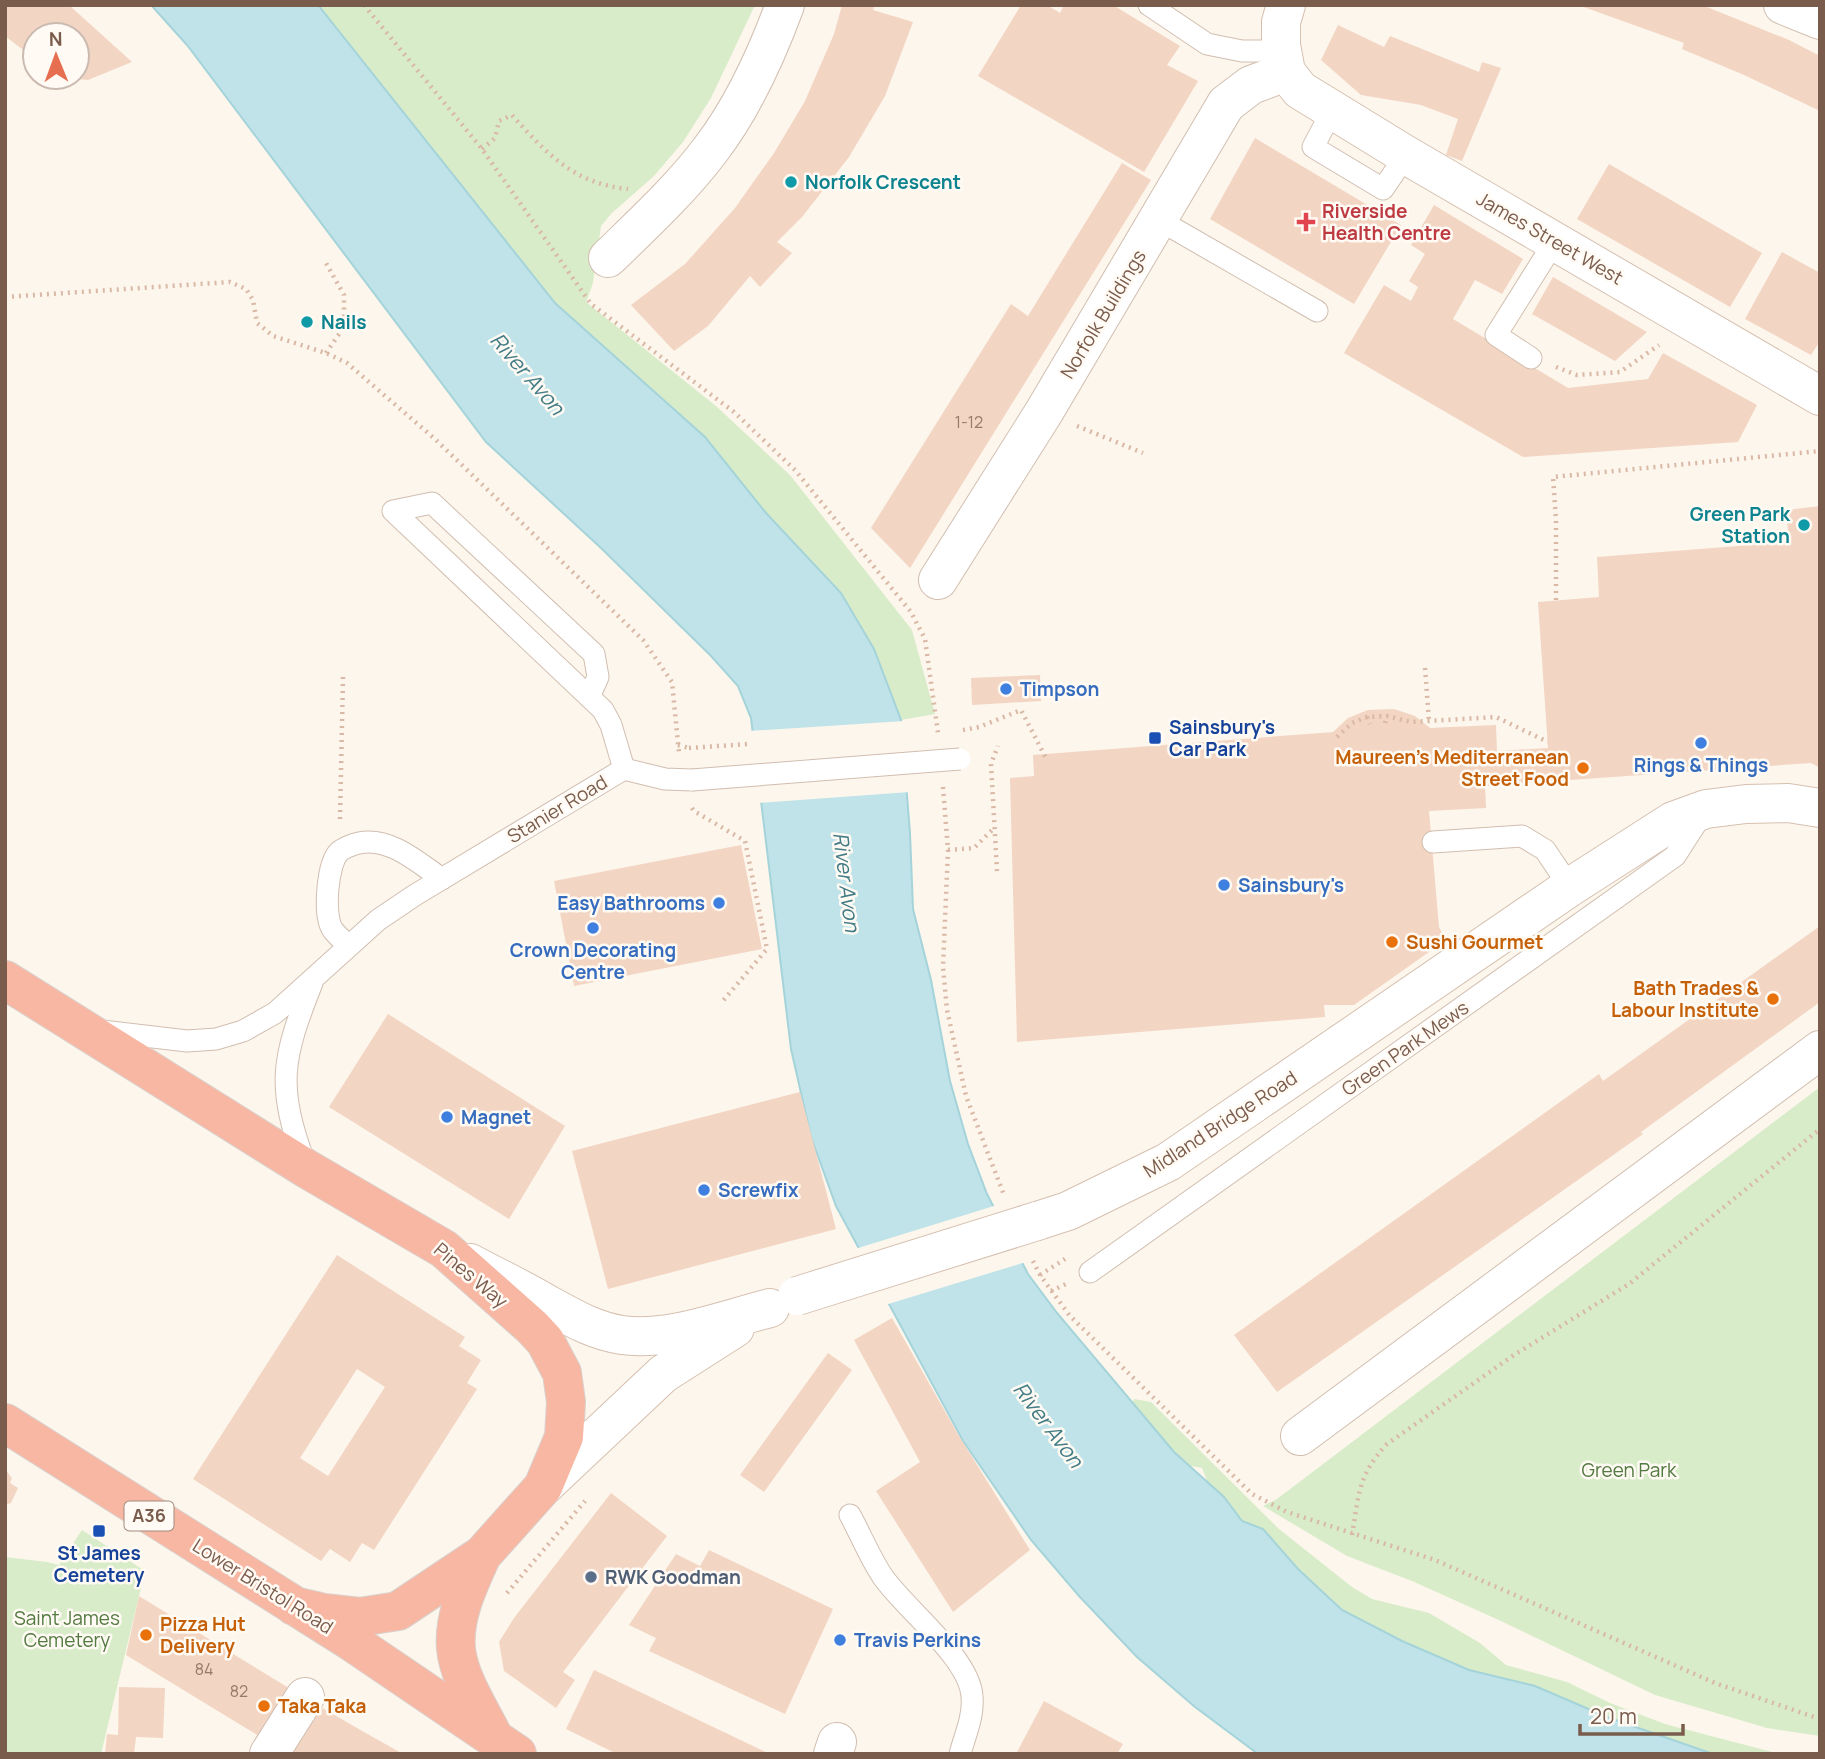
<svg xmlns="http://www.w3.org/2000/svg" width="1825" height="1759" font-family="Manrope,sans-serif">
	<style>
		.green { fill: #d8ecc9 }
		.water { fill: #bfe3e8; stroke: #a5d3da; stroke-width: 2 }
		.pier { fill: #fdf6ec }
		.building { fill: #f3d5c3; fill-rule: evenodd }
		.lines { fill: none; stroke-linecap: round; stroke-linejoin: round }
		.lane-casing { stroke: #d1beb0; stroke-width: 23 }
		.street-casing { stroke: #d1beb0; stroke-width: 40 }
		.secondary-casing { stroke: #d6c0b0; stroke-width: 40 }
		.highway-casing { stroke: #dad1cd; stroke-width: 40 }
		.path { stroke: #d9b8a5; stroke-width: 4.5; stroke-dasharray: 2 5; stroke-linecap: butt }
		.lane { stroke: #fff; stroke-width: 21 }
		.street { stroke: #fff; stroke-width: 38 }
		.secondary { stroke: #fff; stroke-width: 38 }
		.highway { stroke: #f7b7a3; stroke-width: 38 }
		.lane-bridge-casing { stroke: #d1beb0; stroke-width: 23; stroke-linecap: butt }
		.secondary-bridge-casing { stroke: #d6c0b0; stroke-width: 40; stroke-linecap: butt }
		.path-bridge { stroke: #d9b8a5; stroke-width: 4.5; stroke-dasharray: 2 5; stroke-linecap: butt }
		.lane-bridge { stroke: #fff; stroke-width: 21 }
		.secondary-bridge { stroke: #fff; stroke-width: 38 }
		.culture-dot { fill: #0f9aa8; stroke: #fffaf3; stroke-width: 2.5 }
		.health-dot { fill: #e0444e; stroke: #fffaf3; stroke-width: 2.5 }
		.shop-dot { fill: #3f7fe0; stroke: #fffaf3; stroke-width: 2.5 }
		.transit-dot { fill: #1a4fb4; stroke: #fffaf3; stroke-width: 2.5 }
		.food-dot { fill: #e8710a; stroke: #fffaf3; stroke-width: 2.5 }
		.service-dot { fill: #5c6f8a; stroke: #fffaf3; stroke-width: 2.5 }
		.labels { text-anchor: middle; stroke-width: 5; stroke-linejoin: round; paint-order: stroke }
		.number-label { font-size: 16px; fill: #987a6a }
		.shield { fill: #fffaf3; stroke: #a28b7f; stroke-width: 2 }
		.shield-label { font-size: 18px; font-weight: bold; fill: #7a5c4d }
		.culture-label { font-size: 19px; font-weight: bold; fill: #0d838f; stroke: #fffaf3; text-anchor: start }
		.health-label { font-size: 19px; font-weight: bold; fill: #be3a42; stroke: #fffaf3; text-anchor: start }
		.street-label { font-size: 19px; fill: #7a5c4d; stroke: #fffaf3 }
		.shop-label { font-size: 19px; font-weight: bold; fill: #366cbe; stroke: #fffaf3; text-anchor: start }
		.transit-label { font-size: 19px; font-weight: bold; fill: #164399; stroke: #fffaf3; text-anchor: start }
		.food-label { font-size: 19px; font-weight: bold; fill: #c56008; stroke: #fffaf3; text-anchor: start }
		.park-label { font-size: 19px; fill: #537a41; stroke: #fffaf3 }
		.service-label { font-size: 19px; font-weight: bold; fill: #4e5e75; stroke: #fffaf3; text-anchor: start }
		.water-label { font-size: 21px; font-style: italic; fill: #437c86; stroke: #fffaf3 }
	</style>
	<rect width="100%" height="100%" fill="#fdf6ec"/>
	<path class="green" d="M318 5H755L711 98 683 142 654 176 612 213 601 226 593 283 586 302 716 406 790 475 912 630 935 714 901 720 874 649 705 437 555 303Z
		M1820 1087V1736L1767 1728 1655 1695 1501 1621 1412 1581 1347 1556 1263 1506 1277 1499Z
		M1134 1399 1151 1402 1279 1529 1352 1587 1372 1599 1429 1613 1480 1643 1506 1665 1567 1682 1610 1703 1665 1724 1780 1754H1679L1407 1664 1218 1509 1202 1468 1169 1462 1130 1411Z
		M82 1530 145 1571 101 1754H5V1557L47 1562 59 1565Z"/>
	<path class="water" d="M151 5H318L555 303 705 437 766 513 841 593 874 649 901 720 910 833 913 909 931 980 950 1081 968 1144 987 1194 1028 1274 1057 1313 1174 1452 1224 1497 1242 1521 1263 1529 1298 1569 1342 1610 1402 1641 1469 1670 1535 1686 1607 1717 1713 1754H1258L1195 1707 1137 1657 1079 1596 1031 1540 963 1441 836 1206 811 1137 791 1049 751 718 738 686 711 656 601 548 486 442 187 45Z"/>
	<path class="pier" d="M904 721 910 792 757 803 749 731Z
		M997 1205 1026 1262 885 1305 855 1249Z"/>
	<path class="building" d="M5 5H69L132 62 88 80 77 79V35H35V59L5 36Z
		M842 5H875L873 10 913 22 885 96 849 157 802 217 777 242 792 253 760 287 750 276 708 326 674 351 631 305 685 264 735 208 774 153 805 101 834 34Z
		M1021 5H1047L1060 13 1064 5H1113L1180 46 1167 65 1198 81 1144 172 978 76Z
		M1578 5H1702L1789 40 1820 56V111L1744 75 1682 49 1684 43Z
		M1338 25 1384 47 1390 36 1479 72 1482 62 1501 68 1462 161 1446 155 1458 119 1421 105 1361 95 1321 60Z
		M1255 138 1401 225 1354 304 1210 219Z
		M1122 163 1151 180 910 568 871 528 1011 304 1028 316Z
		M1609 164 1762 253 1730 307 1577 219Z
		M1434 205 1523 259 1502 294 1475 280 1453 319 1568 388 1648 379 1663 353 1757 405 1738 442 1523 457 1344 353 1384 285 1411 301 1418 287 1409 281 1425 254 1411 245Z
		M1782 252 1820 273V341L1811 355 1745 319Z
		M1553 277 1647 332 1615 361 1532 314Z
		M1820 506V768L1811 763 1485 786 1486 808 1429 811 1439 927 1446 940 1354 1005H1324L1325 1017 1017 1042 1010 778 1034 776 1033 755 1333 732 1348 718 1368 710 1394 709 1415 716 1430 728 1496 725 1497 751 1548 748 1538 602 1599 597 1597 557 1789 542 1786 510Z
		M1040 675 1041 701 972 705 971 678Z
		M741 845 762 949 574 986 554 881Z
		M1820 926V1002L1641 1132 1643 1134 1277 1392 1234 1335 1599 1074 1603 1081Z
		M388 1014 565 1126 509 1219 329 1107Z
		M800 1092 836 1229 608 1289 572 1151Z
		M337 1255 465 1337 459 1346 481 1360 467 1383 477 1389 374 1550 362 1543 350 1562 330 1549 321 1561 193 1479ZM357 1369 385 1387 328 1476 300 1458Z
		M892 1318 959 1436 1030 1550 953 1612 876 1491 920 1462 854 1340Z
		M828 1353 852 1370 764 1492 740 1475Z
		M5 1469 12 1478 10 1483 18 1488 11 1503 5 1505Z
		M611 1493 667 1536 563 1672 575 1680 556 1708 504 1671 499 1642 514 1618Z
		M709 1550 833 1609 785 1714 649 1651 656 1638 629 1625 676 1554 700 1566Z
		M139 1596 292 1690 262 1738 126 1655Z
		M594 1670 770 1754H617L566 1729Z
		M119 1687 165 1688 163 1738 136 1737 134 1754H105L107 1734 118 1735Z
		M310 1701 364 1732 403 1754H280Z
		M1044 1701 1123 1744 1117 1754H1016Z"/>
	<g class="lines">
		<g class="lane-casing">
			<path id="lane" d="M1149 5 1207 44 1242 51H1282
				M1332 111 1313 147 1383 189 1406 155
				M1159 220 1317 311
				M1531 358 1496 335 1555 241
				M393 511 603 710 611 725 624 769
				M393 511 432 503 594 654 598 677 589 697
				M1433 842 1522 836 1545 850 1570 887
				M349 946C344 941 337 936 333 930 323 917 327 864 339 852 343 848 354 844 359 843 389 836 419 863 442 879
				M102 1031 187 1041 216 1039 243 1031 275 1013 378 920 415 895 624 769 665 779 692 780
				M305 1164C276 1085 282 1059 312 983
				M1090 1272 1675 856 1702 814
				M850 1515C861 1535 870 1558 883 1577 906 1610 969 1657 972 1696 974 1716 965 1735 960 1754"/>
		</g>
		<g class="street-casing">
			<path id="street" d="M1783 5 1820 20
				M608 258C644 223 681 189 711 149 743 107 767 54 785 5
				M938 580 1044 412 1226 104 1251 85 1286 72
				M1300 1436 1820 1050
				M269 1754 305 1697
				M833 1754 837 1742"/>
		</g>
		<g class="secondary-casing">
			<path id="secondary" d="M1286 5 1281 22V45L1286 72 1300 90 1406 155 1820 396
				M1037 1221 1068 1211 1168 1162 1570 887 1673 821 1706 809 1746 804 1788 803 1820 808
				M470 1263C496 1277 522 1289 547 1304 571 1317 594 1331 622 1335 667 1342 726 1319 770 1308
				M543 1487 663 1374 735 1328"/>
		</g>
		<g class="highway-casing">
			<path id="highway" d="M5 980 307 1169 444 1249 532 1327 545 1341 562 1373 566 1402 564 1437 543 1487 482 1555 398 1611 360 1617 324 1613 294 1606
				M5 1423 349 1640 517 1754
				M482 1555C469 1584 453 1616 456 1649 459 1678 479 1708 492 1734"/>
		</g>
		<path class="path" d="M364 5 482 149 591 304 734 412 795 470 911 612 925 639 938 733
			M482 149 495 138 499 121 512 115C546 153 574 184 628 189
			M5 297 230 282 246 289 253 300 257 323 273 336 326 353 347 363 435 439 643 640 672 682 679 753
			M326 353 344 327V295L326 263
			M1556 367 1577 375 1620 372 1659 345
			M1077 426 1143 453
			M1556 600V520L1553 477 1820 451
			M1425 668 1429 721
			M1367 717 1370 724
			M1385 723 1387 716
			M963 730 979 727 1021 710 1047 760
			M1337 737 1352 723 1367 717 1387 716 1411 722 1496 717 1548 742
			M678 745 689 748
			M943 787 948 850 943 967 947 1010 966 1096 1004 1195
			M692 808 694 811 745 841 767 949 722 1002
			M340 819 343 677
			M948 850 974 848 994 828
			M997 871 991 764 998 746
			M1033 1261 1040 1275 1070 1316 1252 1494 1287 1512 1435 1560 1715 1683 1820 1719
			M1040 1275 1065 1259
			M1051 1291 1066 1284
			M1352 1535C1359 1494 1358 1475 1387 1444L1514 1355 1629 1284 1820 1129
			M507 1593 585 1501"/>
		<use href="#lane" class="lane"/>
		<use href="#street" class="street"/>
		<use href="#secondary" class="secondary"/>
		<use href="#highway" class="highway"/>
		<g class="lane-bridge-casing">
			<path id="lane-bridge" d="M692 780 960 759"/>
		</g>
		<g class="secondary-bridge-casing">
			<path id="secondary-bridge" d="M797 1296 1037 1221"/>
		</g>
		<path class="path-bridge" d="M689 748 748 744"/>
		<use href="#lane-bridge" class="lane-bridge"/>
		<use href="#secondary-bridge" class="secondary-bridge"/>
	</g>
	<g class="culture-dot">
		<circle cx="791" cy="182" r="7"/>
		<circle cx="307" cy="322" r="7"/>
		<circle cx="1804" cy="525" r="7"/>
	</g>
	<path class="health-dot" d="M1302.5 211.5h7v7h7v7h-7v7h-7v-7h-7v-7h7z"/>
	<g class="shop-dot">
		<circle cx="1006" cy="689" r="7"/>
		<circle cx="1701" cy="743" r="7"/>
		<circle cx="1224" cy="885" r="7"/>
		<circle cx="719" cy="903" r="7"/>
		<circle cx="593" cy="928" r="7"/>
		<circle cx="447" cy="1117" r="7"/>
		<circle cx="704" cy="1190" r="7"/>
		<circle cx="840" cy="1640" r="7"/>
	</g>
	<g class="transit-dot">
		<rect x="1148" y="731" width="14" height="14" rx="3.5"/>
		<rect x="92" y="1524" width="14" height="14" rx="3.5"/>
	</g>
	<g class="food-dot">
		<circle cx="1583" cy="768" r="7"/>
		<circle cx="1392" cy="942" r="7"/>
		<circle cx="1773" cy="999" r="7"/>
		<circle cx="146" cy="1635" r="7"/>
		<circle cx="264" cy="1706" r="7"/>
	</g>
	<circle class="service-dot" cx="591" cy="1577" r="7"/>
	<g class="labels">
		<g class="number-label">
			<text x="969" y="428">1-12</text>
			<text x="204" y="1675">84</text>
			<text x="239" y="1697">82</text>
		</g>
		<rect class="shield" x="124.5" y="1501.5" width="49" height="29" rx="5"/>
		<g class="shield-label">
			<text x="149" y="1522">A36</text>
		</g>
		<g class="culture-label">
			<text x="805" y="189">Norfolk Crescent</text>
			<text x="321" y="329">Nails</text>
			<text x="1790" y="521" text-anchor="end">Green Park<tspan x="1790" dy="22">Station</tspan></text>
		</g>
		<g class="health-label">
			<text x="1322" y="218">Riverside<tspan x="1322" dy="22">Health Centre</tspan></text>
		</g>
		<g class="street-label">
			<text transform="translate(1550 238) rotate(30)" y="7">James Street West</text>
			<text transform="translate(1103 314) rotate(-59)" y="7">Norfolk Buildings</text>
			<text transform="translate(557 809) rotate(-31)" y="7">Stanier Road</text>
			<text transform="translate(1405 1048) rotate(-35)" y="7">Green Park Mews</text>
			<text transform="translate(1220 1124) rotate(-33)" y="7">Midland Bridge Road</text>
			<text transform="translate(471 1275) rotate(40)" y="7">Pines Way</text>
			<text transform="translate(263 1586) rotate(32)" y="7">Lower Bristol Road</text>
		</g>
		<g class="shop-label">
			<text x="1020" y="696">Timpson</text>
			<text x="1701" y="772" text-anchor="middle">Rings &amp; Things</text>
			<text x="1238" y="892">Sainsbury's</text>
			<text x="705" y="910" text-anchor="end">Easy Bathrooms</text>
			<text x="593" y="957" text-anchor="middle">Crown Decorating<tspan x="593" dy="22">Centre</tspan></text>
			<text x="461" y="1124">Magnet</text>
			<text x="718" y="1197">Screwfix</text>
			<text x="854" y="1647">Travis Perkins</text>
		</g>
		<g class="transit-label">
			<text x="1169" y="734">Sainsbury's<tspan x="1169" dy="22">Car Park</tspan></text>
			<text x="99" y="1560" text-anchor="middle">St James<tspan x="99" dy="22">Cemetery</tspan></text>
		</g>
		<g class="food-label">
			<text x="1569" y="764" text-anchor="end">Maureen's Mediterranean<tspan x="1569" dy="22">Street Food</tspan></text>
			<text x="1406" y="949">Sushi Gourmet</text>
			<text x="1759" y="995" text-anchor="end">Bath Trades &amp;<tspan x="1759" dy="22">Labour Institute</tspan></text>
			<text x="160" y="1631">Pizza Hut<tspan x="160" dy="22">Delivery</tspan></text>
			<text x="278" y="1713">Taka Taka</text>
		</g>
		<g class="park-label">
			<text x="1629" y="1477">Green Park</text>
			<text x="67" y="1625">Saint James<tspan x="67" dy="22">Cemetery</tspan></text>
		</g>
		<g class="service-label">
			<text x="605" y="1584">RWK Goodman</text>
		</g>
		<g class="water-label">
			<text transform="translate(527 374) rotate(49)" y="7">River Avon</text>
			<text transform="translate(846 882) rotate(83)" y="7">River Avon</text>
			<text transform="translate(1048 1425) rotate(53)" y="7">River Avon</text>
		</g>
	</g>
	<rect width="1825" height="1759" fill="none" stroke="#7a5c4d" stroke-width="14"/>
	<g transform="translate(56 56) rotate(359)"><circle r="33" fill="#fffaf3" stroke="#cabbb1" stroke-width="2"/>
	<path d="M0-5L12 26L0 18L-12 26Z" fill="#e76f51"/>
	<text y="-10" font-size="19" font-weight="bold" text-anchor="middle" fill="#7a5c4d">N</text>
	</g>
	<path d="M1580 1724v10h103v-10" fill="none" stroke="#7a5c4d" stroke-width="3.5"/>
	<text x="1590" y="1724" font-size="21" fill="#7a5c4d" stroke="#fffaf3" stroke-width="5" paint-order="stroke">20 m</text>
</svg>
